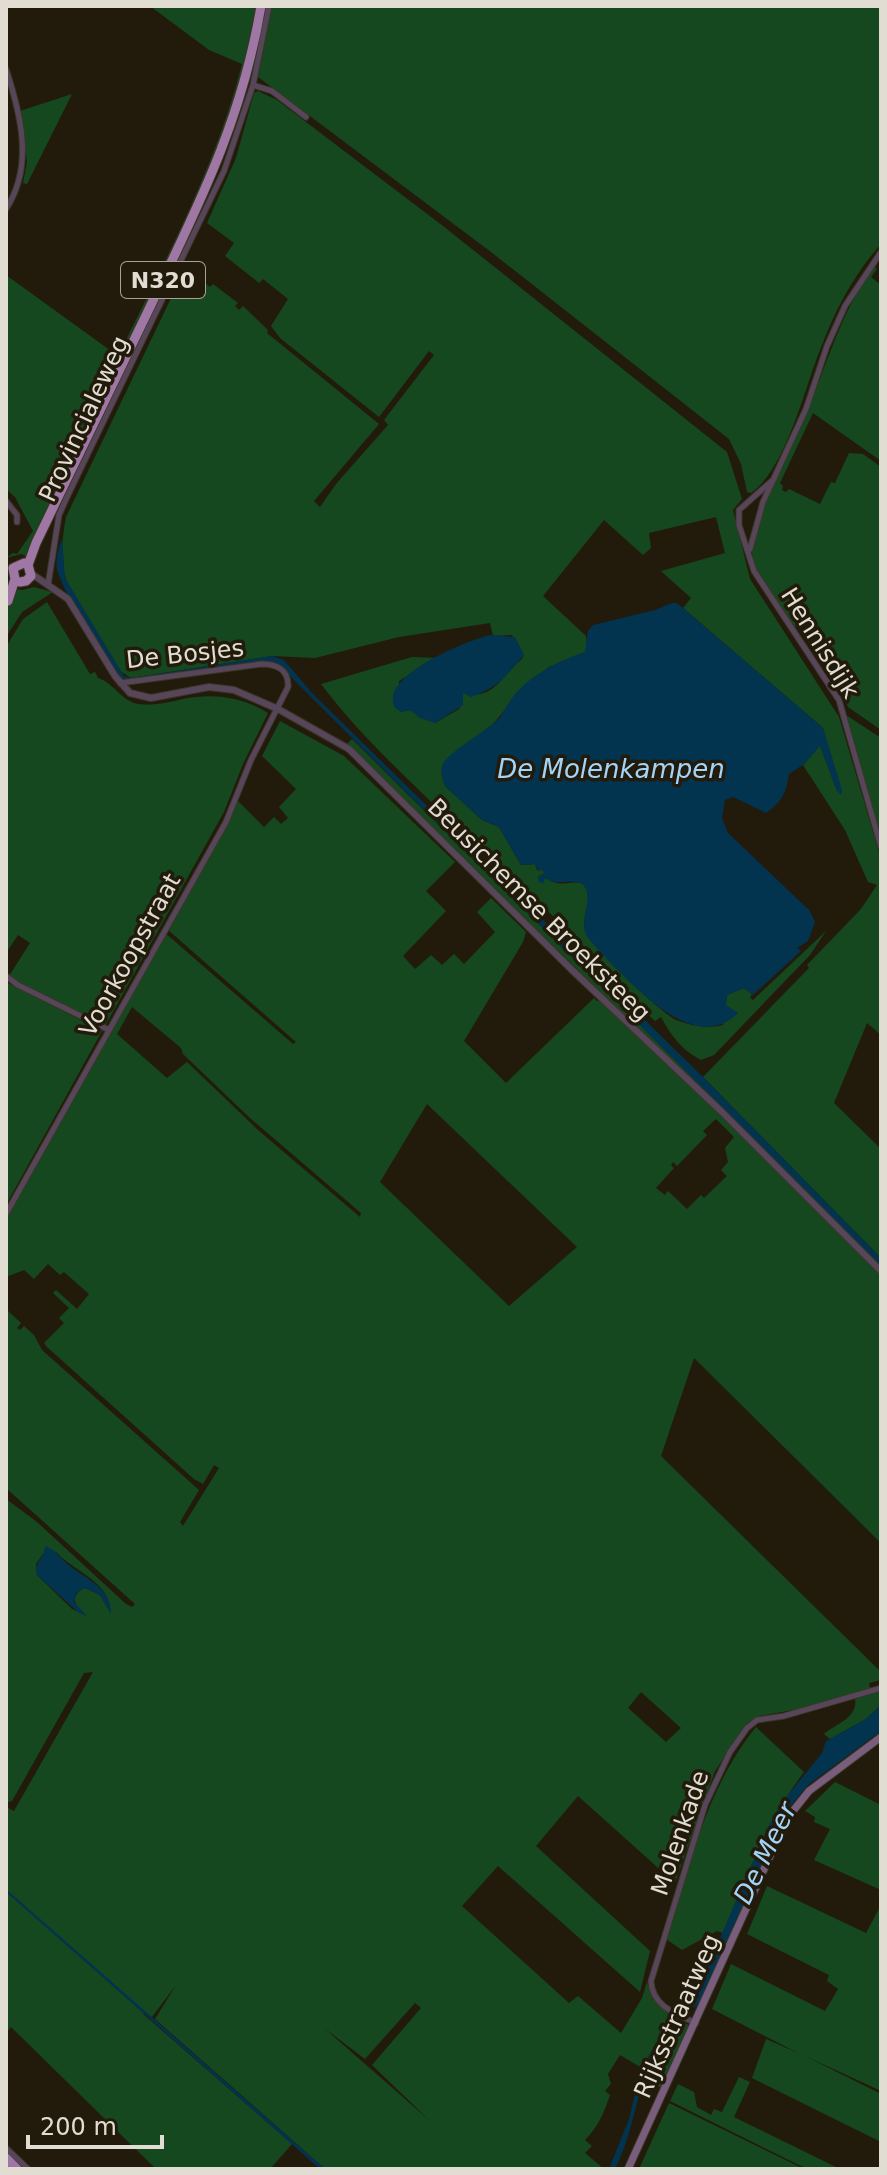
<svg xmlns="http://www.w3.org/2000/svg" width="887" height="2175" font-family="'DejaVu Sans',sans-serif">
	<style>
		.green { fill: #16481f; fill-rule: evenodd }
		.water { fill: #02334f }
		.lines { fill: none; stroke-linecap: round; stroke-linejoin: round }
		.minor-casing { stroke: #3d3627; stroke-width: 7 }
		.tertiary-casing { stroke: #3d3627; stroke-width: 8 }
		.secondary-casing { stroke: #3d3627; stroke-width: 9 }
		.trunk-casing { stroke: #3d3627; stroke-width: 11 }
		.minor { stroke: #57465a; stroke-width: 5 }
		.tertiary { stroke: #57465a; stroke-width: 6 }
		.secondary { stroke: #795d7d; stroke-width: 7 }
		.trunk { stroke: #9f77a4; stroke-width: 9 }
		.labels { text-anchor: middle; stroke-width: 7; stroke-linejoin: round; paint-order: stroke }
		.shield { fill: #221b0b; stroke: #a8a397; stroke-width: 2 }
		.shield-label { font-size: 22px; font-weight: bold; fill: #e2ddd3 }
		.street-label { font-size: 24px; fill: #e2ddd3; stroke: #221b0b }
		.water-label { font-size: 26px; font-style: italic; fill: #a3d3f6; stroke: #221b0b }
	</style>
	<rect width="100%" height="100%" fill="#221b0b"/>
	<path class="green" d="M150 6H259L253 40 216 164 26 556 21 554 6 558 13 553 17 554 33 531 15 497 6 489V275L118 356C165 260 216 167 242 64L209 50Z
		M272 6H881V244C855 273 836 308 822 345 805 385 787 468 751 493L747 492 741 464 729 439 491 252 258 77Z
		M258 91 277 100 443 226 727 452 742 499 733 510 750 579 839 717 881 859V1035L867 1023 834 1103 881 1149V1258L703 1077 809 968 807 965 861 909 877 885 868 882 845 830 803 765 820 745 837 791 823 728 683 608 691 598 661 571 725 553 716 517 649 533 651 548 643 555 604 520 543 596 586 636 587 648 585 652 549 667 527 683 494 723 469 743 445 786 482 820 499 827 521 865 535 864 537 870 543 869 544 874 539 876C547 877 549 881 557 883 566 885 573 880 583 884 595 898 581 914 585 931 589 945 664 1015 676 1020 692 1026 707 1029 723 1025L727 995 744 988 752 994 750 998 753 1000 826 931 810 955 714 1055 701 1060C683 1051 671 1036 661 1017L655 1021 570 940 574 935C522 888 471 841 421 792 385 757 351 724 321 684L412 657 436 658 399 681 401 712 410 710 435 723 459 709 463 702 461 696 463 693C495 701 501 675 523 658L512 635 493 636 490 623 399 637 315 658 272 656 131 678 120 671C105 646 71 599 64 573 60 558 63 532 66 517L186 267 210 287 213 284 238 303 235 306 239 310 243 306 268 330 267 333 379 424 314 501 320 507 336 484 388 425 384 420 434 355 429 351 379 417 280 338 271 326 288 299 263 279 259 283 225 256 234 243 207 223 236 158 254 93Z
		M72 94 27 184 23 183 27 162 20 111Z
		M874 266 877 269 871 277 881 285V461L813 413 780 483 783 486 782 490 786 492 789 489 820 504 831 482 835 483 849 453 863 454 881 467V730L848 707 839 686 798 627 792 626C777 604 753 579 752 551 751 517 789 453 803 421 826 368 840 313 874 266Z
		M34 587C49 591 57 592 69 603L53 592 22 612 6 637V611L17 589 22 590Z
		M47 602 90 674 95 672 98 678C113 682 122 702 139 704 154 706 170 702 183 699 214 693 242 697 268 713L243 764 224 812 105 1026 23 986 9 976 30 943 18 935 6 953V647L23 619Z
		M846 715 881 738V842Z
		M280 721 344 756 455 862 426 891 446 911 403 956 415 969 431 955 442 965 454 954 464 964 495 932 477 912 491 898 526 932 523 942 464 1041 506 1083 594 998 597 1001 602 1000 723 1115 881 1273V1543L694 1358 661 1456 881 1672V1680L869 1683 870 1688 805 1708 759 1716 747 1723 715 1771 675 1883 578 1796 536 1846 650 1951 640 1992 498 1866 462 1906 569 2003 578 1996 621 2033 642 1998 647 1982 653 1999 672 2015 642 2068 620 2055 608 2074 611 2084 605 2091 610 2095C604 2113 598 2127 585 2140L592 2146 585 2153 604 2169H325L155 2019 176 1985 152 2017 142 2013 292 2144 270 2169H156L11 2027 6 2033V1807L14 1811 93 1672 84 1673 12 1801 8 1802 6 1800V1499L37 1522 126 1604 132 1607 135 1604 6 1488V1309L21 1323 17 1328 20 1330 24 1326 34 1335 42 1350 199 1490 180 1522 183 1526 219 1468 214 1465 203 1484 194 1479 47 1347 44 1343 64 1323 59 1318 69 1308 53 1293 56 1290 77 1309 89 1294 64 1272 60 1275 48 1264 34 1279 24 1270 6 1277V1217L164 932 293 1044 296 1042 167 929 238 801 264 827 274 817 281 824 288 818 279 807 296 789 262 756ZM132 1007 181 1048 183 1054 251 1119 361 1213 360 1217 258 1130 187 1062 167 1078 117 1034ZM427 1104 577 1247 509 1306 380 1182ZM716 1119 734 1137 725 1148 728 1162 721 1170 727 1176 704 1198 701 1195 687 1209 668 1191 665 1195 656 1188 674 1168 671 1165 673 1162 677 1166 707 1135 703 1131ZM45 1551 56 1552C72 1570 112 1583 110 1612L100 1595 85 1588C71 1594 73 1605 83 1614L72 1609 37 1575 36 1564ZM641 1692 681 1728 666 1742 628 1708ZM415 2003 421 2008 372 2065 429 2120 324 2028 365 2059Z
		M352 739 718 1102 688 1077 346 745Z
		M6 982 102 1031 6 1205Z
		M881 1691V1705L866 1719 830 1739 824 1734C837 1723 858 1718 855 1699Z
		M756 1727 804 1772C767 1821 747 1877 723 1933L717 1931 682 1950 666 1939C689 1867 707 1787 756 1727Z
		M835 1782 881 1805V1890L814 1860 830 1829 814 1822 815 1817 805 1811Z
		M767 1886 866 1933 881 1905V2009H878L881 2011V2091L803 2055 881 2094V2142L752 2078 766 2039 798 2053 712 2009 731 1964 825 2011 838 1989 827 1981 829 1975 747 1934Z
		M676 2017 690 2026 663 2088 643 2082Z
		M739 2077 750 2082 734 2117 840 2169H807L670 2101 678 2084 694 2092 697 2107 711 2115 714 2109 722 2112Z
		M669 2103 804 2169H639Z"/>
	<path class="water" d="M62 538 65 578 124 676 131 678 272 656 284 660 312 693 703 1077 881 1258V1266L282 668 273 663 125 681C109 669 61 589 57 569 55 558 59 549 62 538Z
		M672 603H677L823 728 842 790 841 795 837 791 820 746 803 765 789 774C786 793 782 802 766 813L733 797 725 800 722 818 728 833 810 911 815 922 808 941 797 948 801 951 753 995 744 988 727 995 726 1005 738 1013C693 1058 629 980 598 950 594 944 588 939 586 934 579 916 595 900 583 884 572 879 561 884 549 881L546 877 543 883 539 882 538 877 544 874 543 870 539 871 534 864 521 865 499 827 482 820 445 786C442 779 439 769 444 762 453 750 482 733 494 723 502 717 503 711 508 704 524 678 557 661 585 652L588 631 593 625 655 610Z
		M490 635 515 637 524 655C504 678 500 686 471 697L463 693V705L435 723 420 718 410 710 401 712 395 708C378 676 466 641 490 635Z
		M45 1546C56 1550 61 1559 70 1566 88 1580 111 1588 111 1614L100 1595 85 1588 77 1592 74 1602 87 1616 79 1613 37 1575C33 1562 45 1558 45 1546Z
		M881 1705V1731L808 1785 788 1809 701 2004 688 2010 676 2009 691 2001 700 1984 769 1825 783 1801 822 1753 826 1741 866 1719Z
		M6 1889 325 2169H320L6 1892Z
		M672 2015 676 2017C666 2036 650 2057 644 2079 634 2110 630 2139 615 2169H609L629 2119 640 2072Z"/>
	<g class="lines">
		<g class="minor-casing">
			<path id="minor" d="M6 69C21 115 34 166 6 209
				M253 85 272 91 306 117
				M774 479 739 510V525L754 571 839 700 881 847
				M6 501 17 515V522
				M750 549 763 502 806 409 827 346 845 306 881 252
				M48 585 59 515 67 497 224 171 253 85 269 6
				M6 976 18 985 109 1030
				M6 1214 226 822 251 760 288 687C289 669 276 664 261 664L120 683
				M696 2023C676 2014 652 2006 651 1981L705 1805 730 1752 747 1728 757 1720 784 1716 881 1688
				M6 2148 28 2169"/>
		</g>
		<g class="tertiary-casing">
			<path id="tertiary" d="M32 574 68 599 115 676 130 693 151 698 209 687 234 690 278 709 349 749 571 969 722 1112 881 1271"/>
		</g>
		<g class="secondary-casing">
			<path id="secondary" d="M628 2169 775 1845 793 1811 809 1791 881 1737"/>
		</g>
		<g class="trunk-casing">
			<path id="trunk" d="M28 565 36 543C74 464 112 386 150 307 199 204 242 120 261 6
				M20 582 26 581 31 576 28 565
				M8 601 15 579 13 568 24 563
				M6 2158 17 2169"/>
		</g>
		<use href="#minor" class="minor"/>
		<use href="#tertiary" class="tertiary"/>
		<use href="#secondary" class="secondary"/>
		<use href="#trunk" class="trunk"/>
	</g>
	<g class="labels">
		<rect class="shield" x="121" y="262" width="84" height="36" rx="6"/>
		<g class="shield-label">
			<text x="163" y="288">N320</text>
		</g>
		<g class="street-label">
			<text transform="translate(84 419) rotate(-65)" y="8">Provincialeweg</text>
			<text transform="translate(820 643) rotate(58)" y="8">Hennisdijk</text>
			<text transform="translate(185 654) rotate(-6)" y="8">De Bosjes</text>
			<text transform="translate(539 910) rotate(45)" y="8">Beusichemse Broeksteeg</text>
			<text transform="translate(130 955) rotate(-61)" y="8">Voorkoopstraat</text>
			<text transform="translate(680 1833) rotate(-71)" y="8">Molenkade</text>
			<text transform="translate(677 2016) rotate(-66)" y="8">Rijksstraatweg</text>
		</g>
		<g class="water-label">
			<text x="611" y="778">De Molenkampen</text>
			<text transform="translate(765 1853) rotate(-64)" y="9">De Meer</text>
		</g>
	</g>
	<rect width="887" height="2175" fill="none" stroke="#e2ddd3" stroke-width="16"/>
	<path d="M28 2135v12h134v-12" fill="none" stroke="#e2ddd3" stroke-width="4"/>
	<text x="40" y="2135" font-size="24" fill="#e2ddd3" stroke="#221b0b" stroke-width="6" paint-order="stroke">200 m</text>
</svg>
